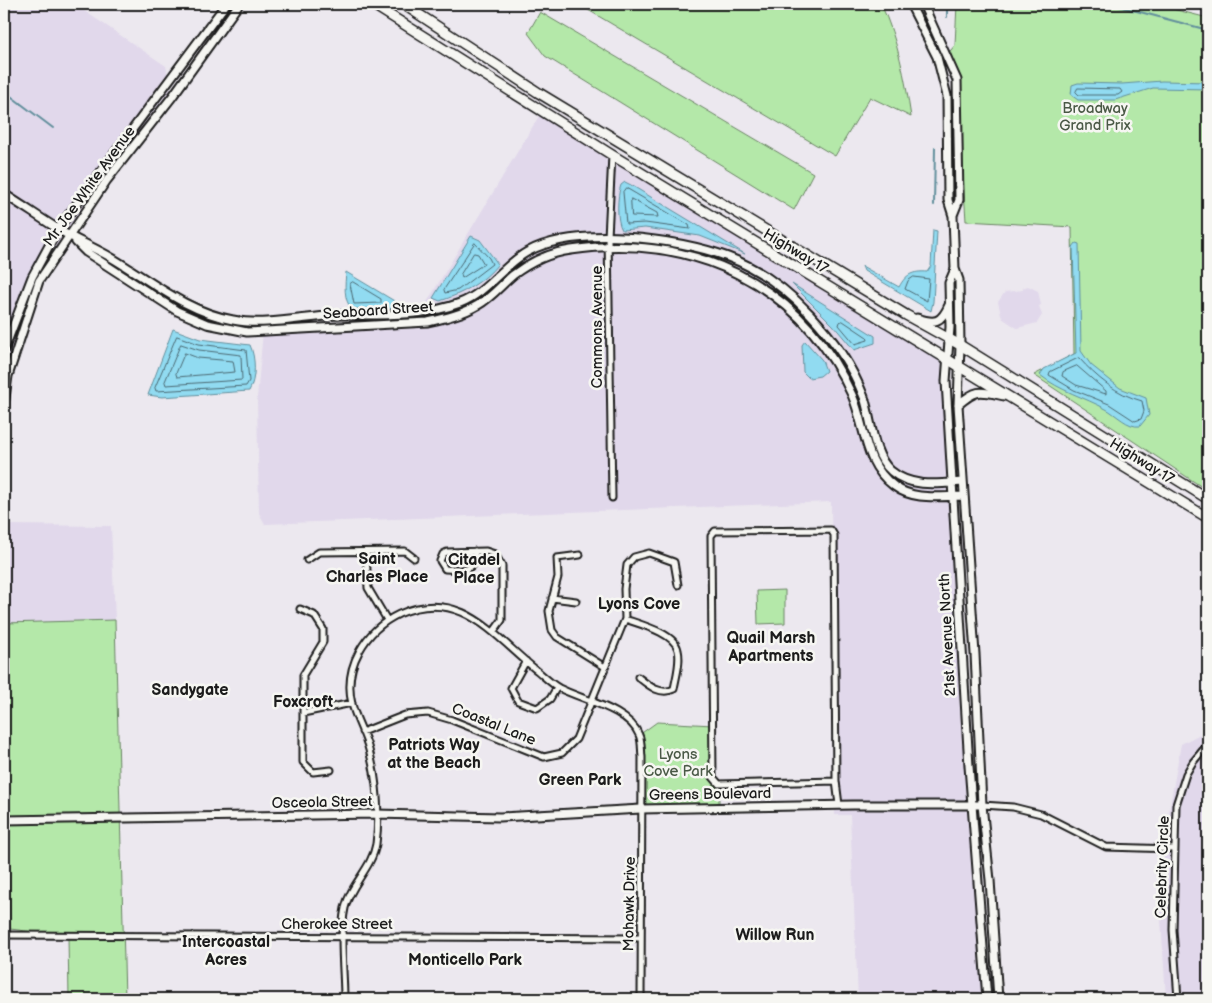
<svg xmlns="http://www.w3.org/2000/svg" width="1212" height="1003" font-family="'Balsamiq Sans',sans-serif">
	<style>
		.built { fill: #e1d8eb }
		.green { fill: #b4e8a9; stroke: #688262 }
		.water { fill: #91dbf1; stroke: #628f9c }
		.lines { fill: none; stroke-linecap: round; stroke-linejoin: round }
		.shore { stroke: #4b6871; stroke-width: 1 }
		.stream { stroke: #628f9c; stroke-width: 2 }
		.street-casing { stroke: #1c1c1c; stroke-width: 9 }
		.secondary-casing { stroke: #1c1c1c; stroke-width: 11 }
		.highway-casing { stroke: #1c1c1c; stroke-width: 12 }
		.street { stroke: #f6f6f2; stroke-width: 5 }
		.secondary { stroke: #f6f6f2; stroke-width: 7 }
		.highway { stroke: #f6f6f2; stroke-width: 9 }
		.labels { text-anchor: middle; stroke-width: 5; stroke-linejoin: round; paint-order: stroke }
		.park-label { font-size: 15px; fill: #4a5946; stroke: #f6f6f2 }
		.street-label { font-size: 15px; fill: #1c1c1c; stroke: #f6f6f2 }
		.neighbourhood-label { font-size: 16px; font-weight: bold; fill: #1c1c1c; stroke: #f6f6f2 }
	</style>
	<rect width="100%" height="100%" fill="#ece8ef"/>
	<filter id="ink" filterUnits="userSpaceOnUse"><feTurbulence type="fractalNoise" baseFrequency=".02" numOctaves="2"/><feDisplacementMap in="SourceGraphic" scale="10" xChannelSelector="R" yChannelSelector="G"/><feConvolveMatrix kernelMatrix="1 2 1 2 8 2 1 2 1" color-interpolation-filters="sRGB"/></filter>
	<g filter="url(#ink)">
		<path class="built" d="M4 4H74L166 66 172 97 138 141 39 281 23 329 4 406Z
			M542 111 948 358 946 381 987 999H858L850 815H835L831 502 265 524 259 513 257 398 263 331 415 322Z
			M1028 286 1038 291 1041 305 1039 306 1042 315 1037 323 1017 328 1002 318 998 302 1005 292 1023 290V288Z
			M4 525 111 526 115 620 4 624Z
			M1208 730V999H1166L1158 872 1181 744Z"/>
		<path class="green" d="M578 4H881C898 41 905 77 911 117L870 97 835 156Z
			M957 4H1153L1208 18V491L1034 375 1074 354 1072 227 966 221 957 80 947 55 955 45Z
			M540 12 813 173 794 210 545 56 528 33Z
			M785 590V623L758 624 757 591Z
			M115 620 125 999H69L68 936 10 929 5 623Z
			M657 722 713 725V777L719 784V808L641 809 639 735Z"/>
		<path class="water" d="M1162 81 1208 82V89L1153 88 1115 100H1078L1071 95 1072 85 1078 83 1122 84Z
			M625 182 631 185 745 254 700 236 645 228 622 230C616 220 617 196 621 185Z
			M933 230 937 231 933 302 931 311 864 271 862 266 899 287C906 274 913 271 927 272L931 266Z
			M471 236 480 240 498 264C484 282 462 294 440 301L433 298Z
			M1076 243 1079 244 1081 351 1091 365 1120 388 1146 398 1149 415 1140 426C1128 428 1116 414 1106 409 1084 397 1060 391 1040 375L1044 369 1076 353 1073 247Z
			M346 272 396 302 398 308 352 309C343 300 345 284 346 272Z
			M792 284 875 336V343L854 350 833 325Z
			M173 329 200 339 250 345C256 358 256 379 249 391L162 397 148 395Z
			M805 341 822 360 826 371 820 376 809 378 803 372 802 345Z"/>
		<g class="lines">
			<path class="shore" d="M1078 88 1120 89 1122 92 1118 95H1079L1076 92Z
				M626 188 689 225 690 229 645 223 626 224 623 192Z
				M631 199 657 213 658 217 632 216Z
				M475 243 489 258 492 264 458 290 445 293 444 290Z
				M474 253 478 254 484 264 462 278 461 274Z
				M914 277 929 279 927 301 905 289 908 281Z
				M353 282 381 299V303L354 304 350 284Z
				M843 321 867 337 868 340 855 344 839 325 840 322Z
				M177 336 199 344 246 350 249 381 246 386 156 391 155 388Z
				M181 344 199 350 241 355 242 380 166 385 165 382Z
				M185 353 198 358 233 361 235 372 177 377 176 374Z
				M1079 358C1097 378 1116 394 1142 401L1144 411 1141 419 1135 421 1109 404 1074 390 1049 375 1050 372Z
				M1077 366 1106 391V394L1076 385 1062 376 1063 372Z"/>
			<path class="stream" d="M1110 4 1208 30
				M947 17V4
				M4 91 53 128
				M934 205 935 148"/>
			<g class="street-casing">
				<path id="street" d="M612 498 608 237 612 155
					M475 551 474 564 466 570 445 569 440 561 443 554 447 552 486 551 495 554 502 566V620L494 631
					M366 553 368 588 387 620
					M580 555 557 558 558 577 549 611 552 630 557 637 605 667
					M307 560 319 552 405 551 414 558
					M552 598 576 601
					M300 609 314 615 323 629V642L303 675V762L313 772 331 770
					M625 619C639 624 675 633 678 650 681 662 676 677 674 689 660 696 648 685 638 677
					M526 661 511 688 518 701 537 708 550 699 557 687
					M303 713 352 703
					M362 732 405 715 428 713 452 720 544 757 562 753 576 739 625 619 624 589 627 565 634 557 649 553 674 562 678 585
					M836 781 719 784 713 777 711 536 715 531 831 530 834 535 836 781 839 805
					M982 805 1013 807 1041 814 1106 847 1174 849
					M4 935 640 938
					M344 999C344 970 339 937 345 908 350 885 372 868 376 844 380 815 377 778 369 750 365 734 356 720 352 704 343 667 365 630 399 614 460 587 493 635 535 669 543 675 550 683 559 688 582 700 629 709 639 735 642 741 641 750 642 757L641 999
					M1178 999 1173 930 1176 805 1186 774 1193 762 1208 744"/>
			</g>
			<g class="secondary-casing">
				<path id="secondary" d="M910 4 937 57 947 96 948 200 953 216 955 269 959 280 960 345 958 405 975 654 982 805 990 880 998 999
					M923 4 957 80 959 200 953 215
					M4 194C23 206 42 219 61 231 78 241 95 248 112 258 151 281 187 312 233 320 267 327 306 316 341 315 379 315 424 317 460 303 487 293 502 266 527 252 576 225 678 238 728 257 787 279 842 340 864 397 872 421 872 454 891 471 911 488 938 484 962 482
					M76 242 86 252 177 311 207 324 247 332 428 322C446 318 463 314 478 305 492 297 501 285 513 275 530 262 549 253 571 250 691 233 801 282 852 395 866 427 863 463 894 486 914 501 939 496 963 496
					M955 269 949 283 950 327 946 381 969 766 987 999
					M917 318C935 324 941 323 949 305
					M4 350 32 277 58 229 226 4
					M4 405 8 376 39 281 107 180 172 97 239 4
					M958 405C977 388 981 391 1004 396
					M4 820 376 814 500 817 641 809 853 805H982"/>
			</g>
			<g class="highway-casing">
				<path id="highway" d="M372 4 612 155 1208 518
					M403 4 539 93 906 315 960 345 1208 499"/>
			</g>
			<use href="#street" class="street"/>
			<use href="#secondary" class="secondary"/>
			<use href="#highway" class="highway"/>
		</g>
	</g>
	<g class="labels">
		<g class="park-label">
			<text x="1095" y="113">Broadway<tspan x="1095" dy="17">Grand Prix</tspan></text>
			<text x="678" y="759">Lyons<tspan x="678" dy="17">Cove Park</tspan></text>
		</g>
		<g class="street-label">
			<text transform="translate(89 186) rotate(-54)" y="5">Mr. Joe White Avenue</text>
			<text transform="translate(796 251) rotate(31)" y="5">Highway 17</text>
			<text transform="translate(378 310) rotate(-4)" y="5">Seaboard Street</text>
			<text transform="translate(597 327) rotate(-90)" y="5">Commons Avenue</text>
			<text transform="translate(1142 461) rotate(32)" y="5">Highway 17</text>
			<text transform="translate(947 635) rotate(-93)" y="5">21st Avenue North</text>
			<text transform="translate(494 724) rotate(22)" y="5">Coastal Lane</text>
			<text transform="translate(710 794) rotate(-1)" y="5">Greens Boulevard</text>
			<text transform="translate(322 802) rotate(-1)" y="5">Osceola Street</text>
			<text transform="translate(1162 867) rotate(-88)" y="5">Celebrity Circle</text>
			<text transform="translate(629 904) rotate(-89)" y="5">Mohawk Drive</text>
			<text x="337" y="929">Cherokee Street</text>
		</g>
		<g class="neighbourhood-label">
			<text x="377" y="564">Saint<tspan x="377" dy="18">Charles Place</tspan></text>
			<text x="474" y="565">Citadel<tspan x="474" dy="18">Place</tspan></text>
			<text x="639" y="609">Lyons Cove</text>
			<text x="771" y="643">Quail Marsh<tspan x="771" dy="18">Apartments</tspan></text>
			<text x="190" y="695">Sandygate</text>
			<text x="303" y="707">Foxcroft</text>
			<text x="434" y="750">Patriots Way<tspan x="434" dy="18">at the Beach</tspan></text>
			<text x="580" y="785">Green Park</text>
			<text x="775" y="940">Willow Run</text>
			<text x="226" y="947">Intercoastal<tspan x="226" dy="18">Acres</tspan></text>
			<text x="465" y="965">Monticello Park</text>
		</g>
	</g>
	<rect width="1212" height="1003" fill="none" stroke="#f6f6f2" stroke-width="20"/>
	<rect x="10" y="10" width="1192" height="983" fill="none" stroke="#1c1c1c" stroke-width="2" filter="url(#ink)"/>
</svg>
